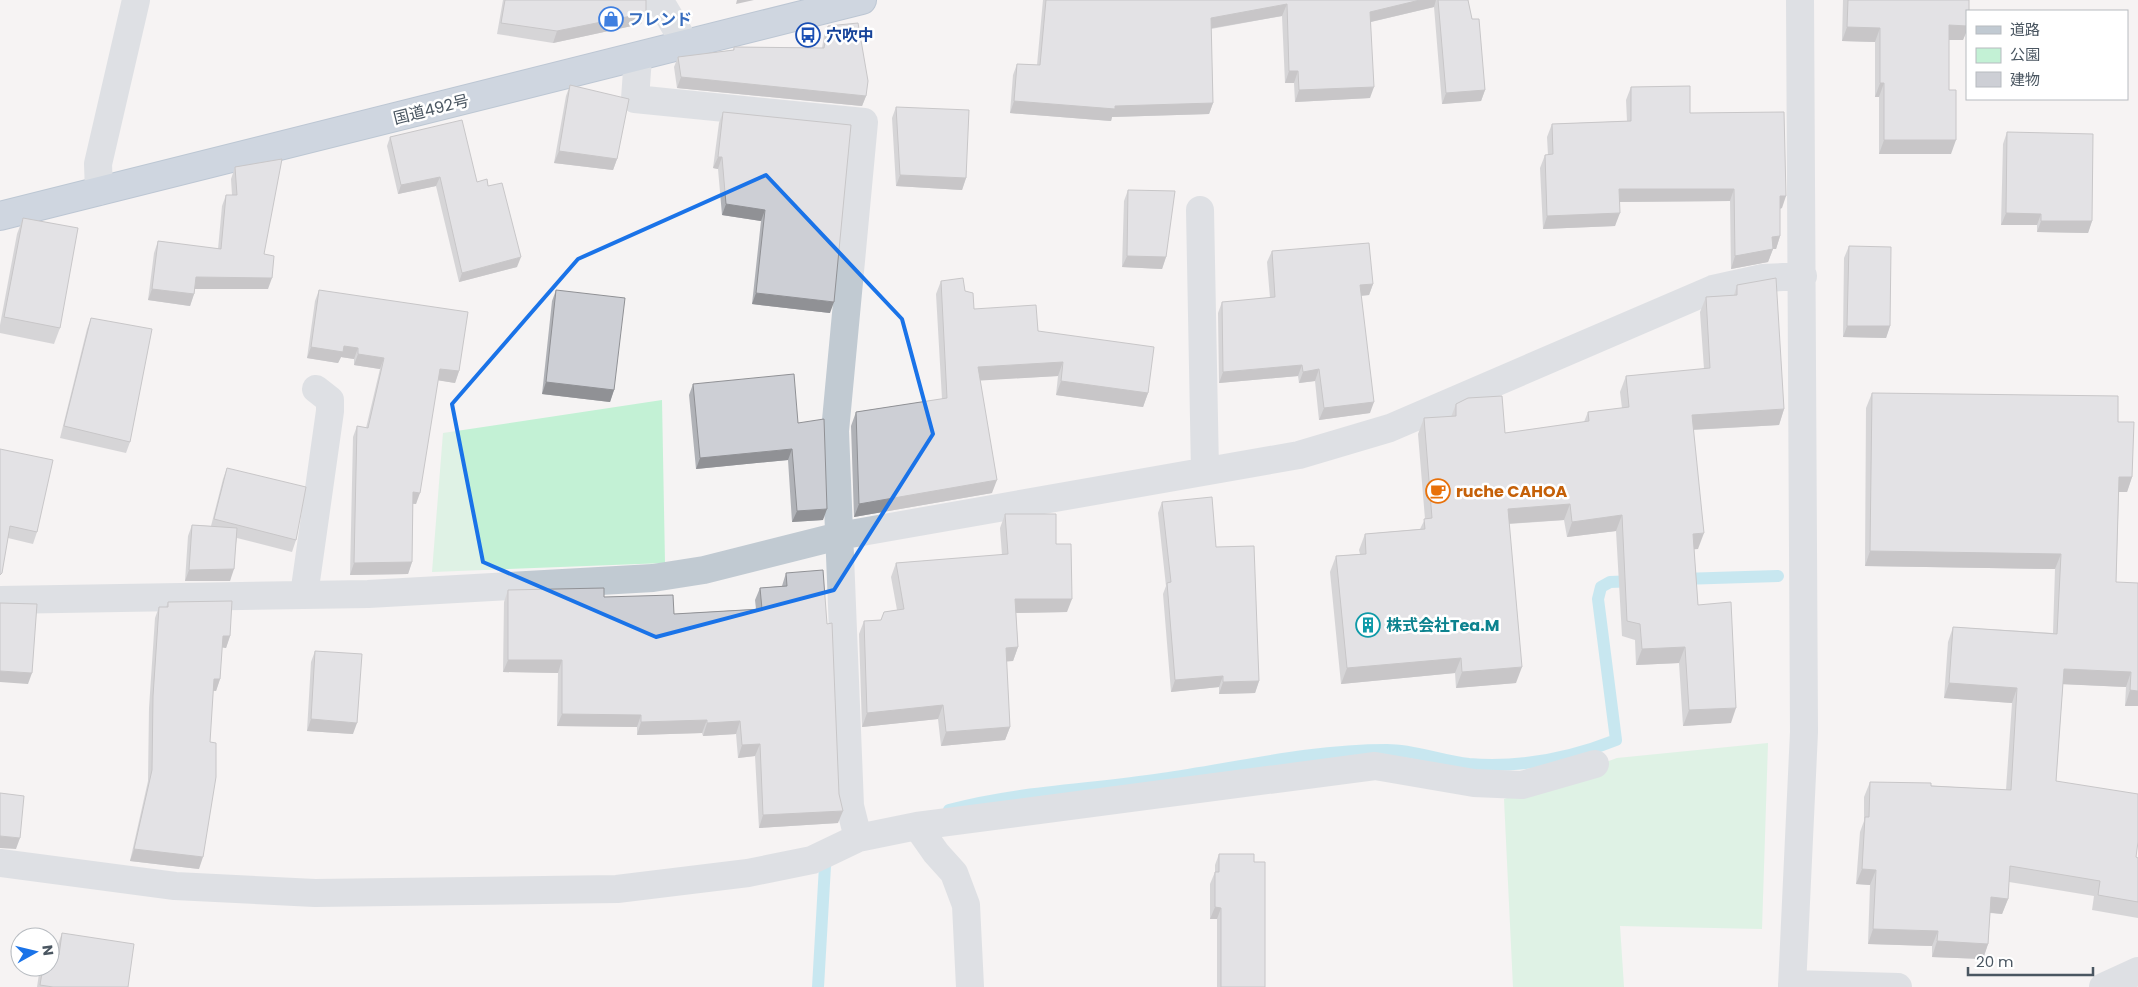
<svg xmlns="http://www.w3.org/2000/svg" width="2138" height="987" font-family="Poppins,'Noto Sans JP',sans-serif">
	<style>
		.green { fill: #c3f1d5 }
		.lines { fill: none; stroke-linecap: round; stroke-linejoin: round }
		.stream { stroke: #90daee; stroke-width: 12 }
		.trunk-casing { stroke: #7690ad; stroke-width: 30 }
		.minor { stroke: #c1cad2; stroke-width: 28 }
		.trunk { stroke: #9fb4c9; stroke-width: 28 }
		.wall { fill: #b0b2b7 }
		.shaded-wall { fill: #909195 }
		.building { fill: #cdcfd5; stroke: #909195 }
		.marked { fill: none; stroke: #1a73e8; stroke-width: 4; stroke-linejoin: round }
		.labels { text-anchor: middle; stroke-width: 5; stroke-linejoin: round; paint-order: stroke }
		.shop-label { font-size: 16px; font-weight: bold; fill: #366cbe; stroke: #fff; text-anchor: start }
		.transit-label { font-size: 16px; font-weight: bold; fill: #164399; stroke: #fff; text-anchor: start }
		.street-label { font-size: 16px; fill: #4a5661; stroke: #fff }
		.food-label { font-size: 16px; font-weight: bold; fill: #c56008; stroke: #fff; text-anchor: start }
		.culture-label { font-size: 16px; font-weight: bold; fill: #0d838f; stroke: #fff; text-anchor: start }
	</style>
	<rect width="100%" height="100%" fill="#f5f3f3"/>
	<path class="green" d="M662 400 665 563 432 572 443 433Z
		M1768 743 1762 929 1620 926 1624 987H1513L1504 799 1617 758Z"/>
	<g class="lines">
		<path class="stream" d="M1681 579 1778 576
			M949 810C1020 791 1091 790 1162 779 1237 768 1311 750 1387 750 1415 750 1441 761 1469 764 1520 768 1568 759 1616 740L1598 599 1601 587 1610 582 1636 581
			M818 987 825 866 827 858"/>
		<g class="trunk-casing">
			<path id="trunk" d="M0 216 862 0"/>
		</g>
		<path class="minor" d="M655 0 664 8 686 45
			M638 57 635 99 864 122 835 431 850 806 858 838 917 826 1375 766 1474 783 1522 785 1595 764
			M99 191 98 164 136 0
			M1200 210 1205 471
			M304 595 330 411V400L316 389
			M0 600 368 594 653 578 704 570 839 536 1299 455 1390 428 1713 289 1763 278 1803 276
			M917 826 936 853 954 873 966 905 970 987
			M0 863 175 886 315 893 617 889 748 873 812 860 858 838
			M1792 984 1898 987
			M1792 987 1804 732 1800 0
			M2103 987 2138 971"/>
		<use href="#trunk" class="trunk"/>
	</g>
	<path class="wall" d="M503 0H646L641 24 553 43 497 34Z
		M1043 0H1468L1485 90 1481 101 1442 104 1434 7 1371 22 1370 98 1295 102 1294 83H1285L1282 16 1211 29 1213 103 1209 114 1112 117 1111 121 1010 113 1013 75 1017 64 1037 65Z
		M1843 0H1969L1967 11V30L1963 40H1949V90L1951 154H1879V97H1875V42L1842 41Z
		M828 26 866 96 862 106 677 88 674 67 678 57 733 50 734 47 822 48 824 36Z
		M570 85 617 159 613 170 554 163 566 96Z
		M1631 87 1690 113 1782 208 1780 209V236L1776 249H1773L1768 262 1731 269 1730 201 1619 202 1615 226 1543 229 1540 168 1545 155H1548L1547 137 1552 124 1627 121 1626 100Z
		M896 107 966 178 962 190 896 186 892 118Z
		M723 112 830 313 752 304 761 221 722 215 718 169 713 168 719 123Z
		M2007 132 2092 221 2088 233 2037 232V225H2001L2003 144Z
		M390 137 477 182 488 186 517 267 459 282 436 186 398 194 387 146Z
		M235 167 264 254 268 289H195L194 294 190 306 148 300 154 253 158 241 218 249 222 206 226 195H232L231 179Z
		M1128 190 1166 257 1162 269 1122 267 1124 201Z
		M23 218 60 328 54 344 0 333V325L17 234Z
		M1849 246 1890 326 1886 338 1843 337 1844 258Z
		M1272 251 1373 284 1369 295 1361 296 1370 413 1319 420 1315 381 1299 383 1298 376 1219 383 1218 313 1222 302 1270 298 1267 262Z
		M941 281 965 291 974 309 1038 331 1148 393 1143 407 1056 395 1058 376 980 380 992 493 854 517 851 426 856 412 942 399 936 294Z
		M1737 285 1784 409 1779 425 1693 430 1698 549H1694L1698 605 1731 723 1683 726 1679 663 1636 665 1635 640 1622 636 1616 531 1567 537 1564 520 1509 524 1516 683 1456 688 1455 673 1341 684 1330 572 1336 556 1360 554 1359 550 1365 534 1420 529 1425 519 1418 434 1424 418 1451 417 1456 404 1505 433 1584 422 1588 412 1622 408 1620 392 1626 376 1704 369 1700 312 1706 297 1734 295Z
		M319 290 459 371 455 383 438 380 416 504H413L412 562 408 574 350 575 353 437 357 426 366 428 380 369 354 365V359L341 357 338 363 307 358 315 301Z
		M556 290 614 390 610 402 542 394 552 301Z
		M91 318 130 442 126 453 60 438 87 329Z
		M693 384 798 423 823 520 792 522 788 460 696 469 689 395Z
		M1872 393 2118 422 2132 477 2127 492H2119L2116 582 2138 706H2125L2126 687 2063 684 2056 781 2136 857 2138 858V918L2092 910 2094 896 2009 882 2008 899 2002 914 1990 913 1988 944 1983 959 1932 957V946L1868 944 1870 885 1856 884 1860 832 1864 821V797L1870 782 2006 790 2012 703 1944 698 1948 642 1953 627 2053 633 2055 569 1865 566 1866 408Z
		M0 449 37 532 33 544 8 538Z
		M227 468 296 540 292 552 237 538 230 581H185L188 536 192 525 211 526 223 479Z
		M1162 502 1216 547 1259 681 1255 693 1219 694V687L1171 692 1163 594 1166 586 1158 513Z
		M1005 514 1056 544 1067 612 1016 613 1018 647 1013 661H1006L1010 727 1005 740 941 746 938 719 862 727 859 634 864 621 881 620 884 612 897 610 891 577 896 563 1002 555 1000 528Z
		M786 573 838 823 759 828 755 756 738 758 736 734 703 736 702 733 637 735V727L557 726 558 673 503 672 504 602 508 590 604 597 674 614 756 609 755 600 760 588 782 586Z
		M168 602 230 636 226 648 222 647 220 679 216 691H213L199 869 130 861 148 781 149 708 155 618 159 607H166Z
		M315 651 353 734 307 731 311 662Z
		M1219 854 1254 862 1265 987H1217V919H1210V884L1215 872V865Z
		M62 933 128 987H37L40 967H50L57 955 58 944Z"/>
	<path class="shaded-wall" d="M737 0H754L736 4Z
		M1420 0H1436L1434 7 1366 23 1370 12Z
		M1287 4 1282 16 1207 29 1211 18Z
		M646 13 641 24 553 43 557 31Z
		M1949 25 1967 26V30L1963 40H1944Z
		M1847 27 1880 28 1875 42 1842 41Z
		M1289 71H1298L1294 83H1285Z
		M681 77 866 96 862 106 677 88Z
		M1880 83H1884L1879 97H1875Z
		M1374 87 1370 98 1295 102 1299 90Z
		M1485 90 1481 101 1442 104 1446 93Z
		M1014 101 1115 106 1213 103 1209 114 1112 117 1111 121 1010 113Z
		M1884 140H1956L1951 154H1879Z
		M559 151 617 159 613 170 554 163Z
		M718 157H722L718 169 713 168Z
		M900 175 966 178 962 190 896 186Z
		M440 177 436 186 398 194 401 185Z
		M1619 189H1734L1730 201 1614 202Z
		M1780 196H1786L1782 208 1776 209Z
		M726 204 765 210 761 221 722 215Z
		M1620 213 1615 226 1543 229 1547 216Z
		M2006 213 2041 214 2037 225H2001Z
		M2041 221H2092L2088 233 2037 232Z
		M1780 236 1776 249H1773L1768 262 1731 269 1735 256 1772 237Z
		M1127 256 1166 257 1162 269 1122 267Z
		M521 257 517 267 459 282 462 273Z
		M196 277 272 278 268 289H192Z
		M1373 284 1369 295 1356 296 1360 285Z
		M152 289 194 294 190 306 148 300Z
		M756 293 834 302 830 313 752 304Z
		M1847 326H1890L1886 338 1843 337Z
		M344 346 358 348 354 359 341 357 338 363 307 358 311 347Z
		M358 354 384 358 380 369 354 365Z
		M1063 362 1058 376 973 381 978 367Z
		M1302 365 1298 376 1219 383 1223 372Z
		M440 369 459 371 455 383 436 380Z
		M1319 369 1315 381 1299 383 1303 372Z
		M1061 381 1148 393 1143 407 1056 395Z
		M546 382 614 390 610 402 542 394Z
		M1374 402 1370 413 1319 420 1324 408Z
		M1784 409 1779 425 1686 430 1692 415Z
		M792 449 788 460 696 469 700 458Z
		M2119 477H2132L2127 492H2114Z
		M997 480 992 493 854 517 859 504Z
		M413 492 420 493 416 504 409 503Z
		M1570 504 1564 520 1502 524 1508 509Z
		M827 509 823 520 792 522 797 511Z
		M1622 515 1616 531 1567 537 1572 522Z
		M1704 533 1698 549 1687 550 1693 534Z
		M1870 551 2061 554 2055 569 1865 566Z
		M412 562 408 574 350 575 354 563Z
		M234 569 230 581H185L189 570Z
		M1015 599H1072L1067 612 1010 613Z
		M223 636H230L226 648 219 647Z
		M1018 647 1013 661 1001 662 1006 648Z
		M1685 647 1679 663 1636 665 1642 649Z
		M1461 658 1455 673 1341 684 1347 668Z
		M508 660H562L558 673 503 672Z
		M1522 667 1516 683 1456 688 1462 672Z
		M2064 669 2131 672 2126 687 2059 684Z
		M0 671 32 673 28 684 0 682Z
		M1223 676 1219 687 1171 692 1175 680Z
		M214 679H220L216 691 210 690Z
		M1259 681 1255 693 1219 694 1223 682Z
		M1949 683 2017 688 2012 703 1944 698Z
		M2130 690 2138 691V706H2125Z
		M943 705 938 719 862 727 867 713Z
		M1736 708 1731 723 1683 726 1689 710Z
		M562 714 641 715 637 727 557 726Z
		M311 719 357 723 353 734 307 731Z
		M707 720 702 733 637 735 641 722Z
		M740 721 736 734 703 736 707 723Z
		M1010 727 1005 740 941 746 946 732Z
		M760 744 755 756 738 758 742 745Z
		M843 811 838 823 759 828 763 815Z
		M0 836 20 838 16 849 0 848Z
		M134 849 203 857 199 869 130 861Z
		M1862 869 1876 870 1870 885 1856 884Z
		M1991 897 2008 899 2002 914 1985 912Z
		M1215 907 1221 908 1217 919H1210Z
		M1873 929 1938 931 1932 946 1868 944Z
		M1937 941 1988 944 1983 959 1932 957Z"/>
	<path class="building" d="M505 0H646V13L557 31 501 23Z
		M1046 0H1420L1370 12 1374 87 1299 90 1298 71H1289L1287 4 1211 18 1213 103 1115 106V109L1014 101 1017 64 1040 65Z
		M1438 0H1468L1472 19H1479L1485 90 1446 93Z
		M1848 0H1969V11H1967V26L1949 25V90H1956V140H1884V83H1880V28L1847 27Z
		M858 23 868 81 866 96 681 77 678 57 734 50V47L824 48 828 26Z
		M570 85 629 99 617 159 559 151Z
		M1690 86V113L1784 112 1786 196H1780V236L1772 237 1773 249 1735 256 1734 189H1619L1620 213 1547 216 1545 155 1553 154 1552 124 1631 121V87Z
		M896 107 969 110 966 178 900 175Z
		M723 112 851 125 834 302 756 293 765 210 726 204 722 157H718Z
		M462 120 477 182 487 179 488 186 502 183 521 257 462 273 440 177 401 185 390 137Z
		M2007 132 2093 134 2092 221H2041V214L2006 213Z
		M282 159 264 254 274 256 272 278 196 277 194 294 152 289 158 241 221 249 226 195H237L235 167Z
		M1128 190 1175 191 1166 257 1127 256Z
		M23 218 78 228 60 328 4 317Z
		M1369 243 1373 284 1360 285 1374 402 1324 408 1319 369 1303 372 1302 365 1223 372 1222 302 1275 297 1272 251Z
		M1849 246 1891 247 1890 326H1847Z
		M963 278 965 291 973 293 974 309 1036 305 1038 331 1154 347 1148 393 1061 381 1063 362 978 367 997 480 859 504 856 412 947 398 941 281Z
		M1776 278 1784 409 1692 415 1704 533 1693 534 1698 605 1731 602 1736 708 1689 710 1685 647 1642 649 1640 624 1627 621 1622 515 1572 522 1570 504 1508 509 1522 667 1462 672 1461 658 1347 668 1336 556 1366 554 1365 534 1425 529 1424 519 1432 518 1424 418 1456 416V404L1468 398 1502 396 1505 433 1589 421 1588 412 1629 407 1626 376 1710 368 1706 297 1737 295V285Z
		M319 290 468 312 459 371 440 369 420 493 413 492 412 562 354 563 357 426 368 428 384 358 358 354V348L344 346 343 352 311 347Z
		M556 290 625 298 614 390 546 382Z
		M91 318 152 329 130 442 64 426Z
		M794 374 798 423 824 419 827 509 797 511 792 449 700 458 693 384Z
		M1872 393 2118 396V422H2134L2132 477H2119L2116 582 2138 583V691L2130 690 2131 672 2064 669 2056 781 2138 794V842L2136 857 2138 858V902L2098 895 2100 881 2010 866 2008 899 1991 897 1988 944 1937 941 1938 931 1873 929 1876 870 1862 869 1865 817H1869L1870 782 1931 783V786L2011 790 2017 688 1949 683 1953 627 2057 634 2061 554 1870 551Z
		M0 449 53 460 37 532 10 526 2 573 0 575Z
		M227 468 306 487 296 540 214 519Z
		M1212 497 1216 547 1254 546 1259 681 1223 682V676L1175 680 1167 583 1171 582 1162 502Z
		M1005 514H1056V544H1071L1072 599H1015L1018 647 1006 648 1010 727 946 732 943 705 867 713 864 621 881 620 884 612 904 609 896 563 1008 554Z
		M192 525 237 528 234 569 189 570Z
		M823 570 827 624 832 623 839 794 843 811 763 815 760 744 742 745 740 721 707 723V720L641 722V715L562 714V660H508V590L604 588V597L673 595 674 614 762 609 760 588 787 586 786 573Z
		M232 601 230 636H223L220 679H214L210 742 216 743V777L203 857 134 849 152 770 153 696 159 607H168V602Z
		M0 603 37 604 32 673 0 671Z
		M315 651 362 654 357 723 311 719Z
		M0 793 24 796 20 838 0 836Z
		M1219 854H1254V862H1265V987H1221V908L1215 907V872H1219Z
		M62 933 134 944 128 987H53L40 985 43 967H50V954L59 955Z"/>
	<path d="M0 0H2138V987H0ZM766 175 902 319 933 434 834 590 656 637 483 562 452 404 578 259Z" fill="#f5f3f3" fill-opacity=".55" fill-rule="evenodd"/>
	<path class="marked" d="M766 175 902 319 933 434 834 590 656 637 483 562 452 404 578 259Z"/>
	<defs>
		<g id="shop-ring" transform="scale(1.25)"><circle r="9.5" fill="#fff" stroke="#3f7fe0" stroke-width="1.5"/><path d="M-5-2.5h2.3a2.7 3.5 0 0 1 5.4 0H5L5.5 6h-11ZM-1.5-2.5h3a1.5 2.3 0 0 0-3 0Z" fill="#3f7fe0"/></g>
		<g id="bus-ring" transform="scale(1.25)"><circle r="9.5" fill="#fff" stroke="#1a4fb4" stroke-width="1.5"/><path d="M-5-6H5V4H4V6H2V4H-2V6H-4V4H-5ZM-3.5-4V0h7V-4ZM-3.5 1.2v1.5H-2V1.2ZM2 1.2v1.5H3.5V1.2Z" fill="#1a4fb4"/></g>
		<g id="cafe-ring" transform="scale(1.25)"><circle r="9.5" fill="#fff" stroke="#e8710a" stroke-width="1.5"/><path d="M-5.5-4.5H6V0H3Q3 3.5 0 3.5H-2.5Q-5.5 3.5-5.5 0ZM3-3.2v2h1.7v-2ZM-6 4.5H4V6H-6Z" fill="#e8710a"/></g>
		<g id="building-ring" transform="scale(1.25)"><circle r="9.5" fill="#fff" stroke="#0f9aa8" stroke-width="1.5"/><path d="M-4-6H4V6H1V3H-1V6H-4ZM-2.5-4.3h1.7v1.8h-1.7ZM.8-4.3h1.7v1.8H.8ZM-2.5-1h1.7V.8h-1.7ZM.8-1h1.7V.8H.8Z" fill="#0f9aa8"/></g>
	</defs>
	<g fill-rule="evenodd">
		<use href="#shop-ring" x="611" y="19"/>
		<use href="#bus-ring" x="808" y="35"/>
		<use href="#cafe-ring" x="1438" y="491"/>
		<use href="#building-ring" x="1368" y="625"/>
	</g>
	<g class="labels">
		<g class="shop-label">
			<text x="628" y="25">フレンド</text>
		</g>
		<g class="transit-label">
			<text x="826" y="41">穴吹中</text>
		</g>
		<g class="street-label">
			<text transform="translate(431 109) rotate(-14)" y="6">国道492号</text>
		</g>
		<g class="food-label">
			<text x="1456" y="497">ruche CAHOA</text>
		</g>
		<g class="culture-label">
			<text x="1386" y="631">株式会社Tea.M</text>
		</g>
	</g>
	<rect x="1966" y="10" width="162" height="90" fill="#ffffff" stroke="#b7bbc0"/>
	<rect x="1976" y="26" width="25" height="8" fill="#c1cad2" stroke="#b7bbc0"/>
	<text x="2010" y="35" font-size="15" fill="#4a5661">道路</text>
	<rect x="1976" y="48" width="25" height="15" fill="#c3f1d5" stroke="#b7bbc0"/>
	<text x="2010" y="60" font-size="15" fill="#4a5661">公園</text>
	<rect x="1976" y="72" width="25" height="15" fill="#cdcfd5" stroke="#b7bbc0"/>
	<text x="2010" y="85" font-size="15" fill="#4a5661">建物</text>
	<g transform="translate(35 952) rotate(82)"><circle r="24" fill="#ffffff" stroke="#b7bbc0"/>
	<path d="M0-4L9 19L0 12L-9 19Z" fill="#1a73e8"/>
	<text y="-8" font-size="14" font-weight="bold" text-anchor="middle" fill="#4a5661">N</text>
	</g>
	<path d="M1968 967v8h125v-8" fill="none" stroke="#4a5661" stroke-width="2.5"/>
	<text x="1976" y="967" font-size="15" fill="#4a5661" stroke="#ffffff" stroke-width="4" paint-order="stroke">20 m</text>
</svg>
